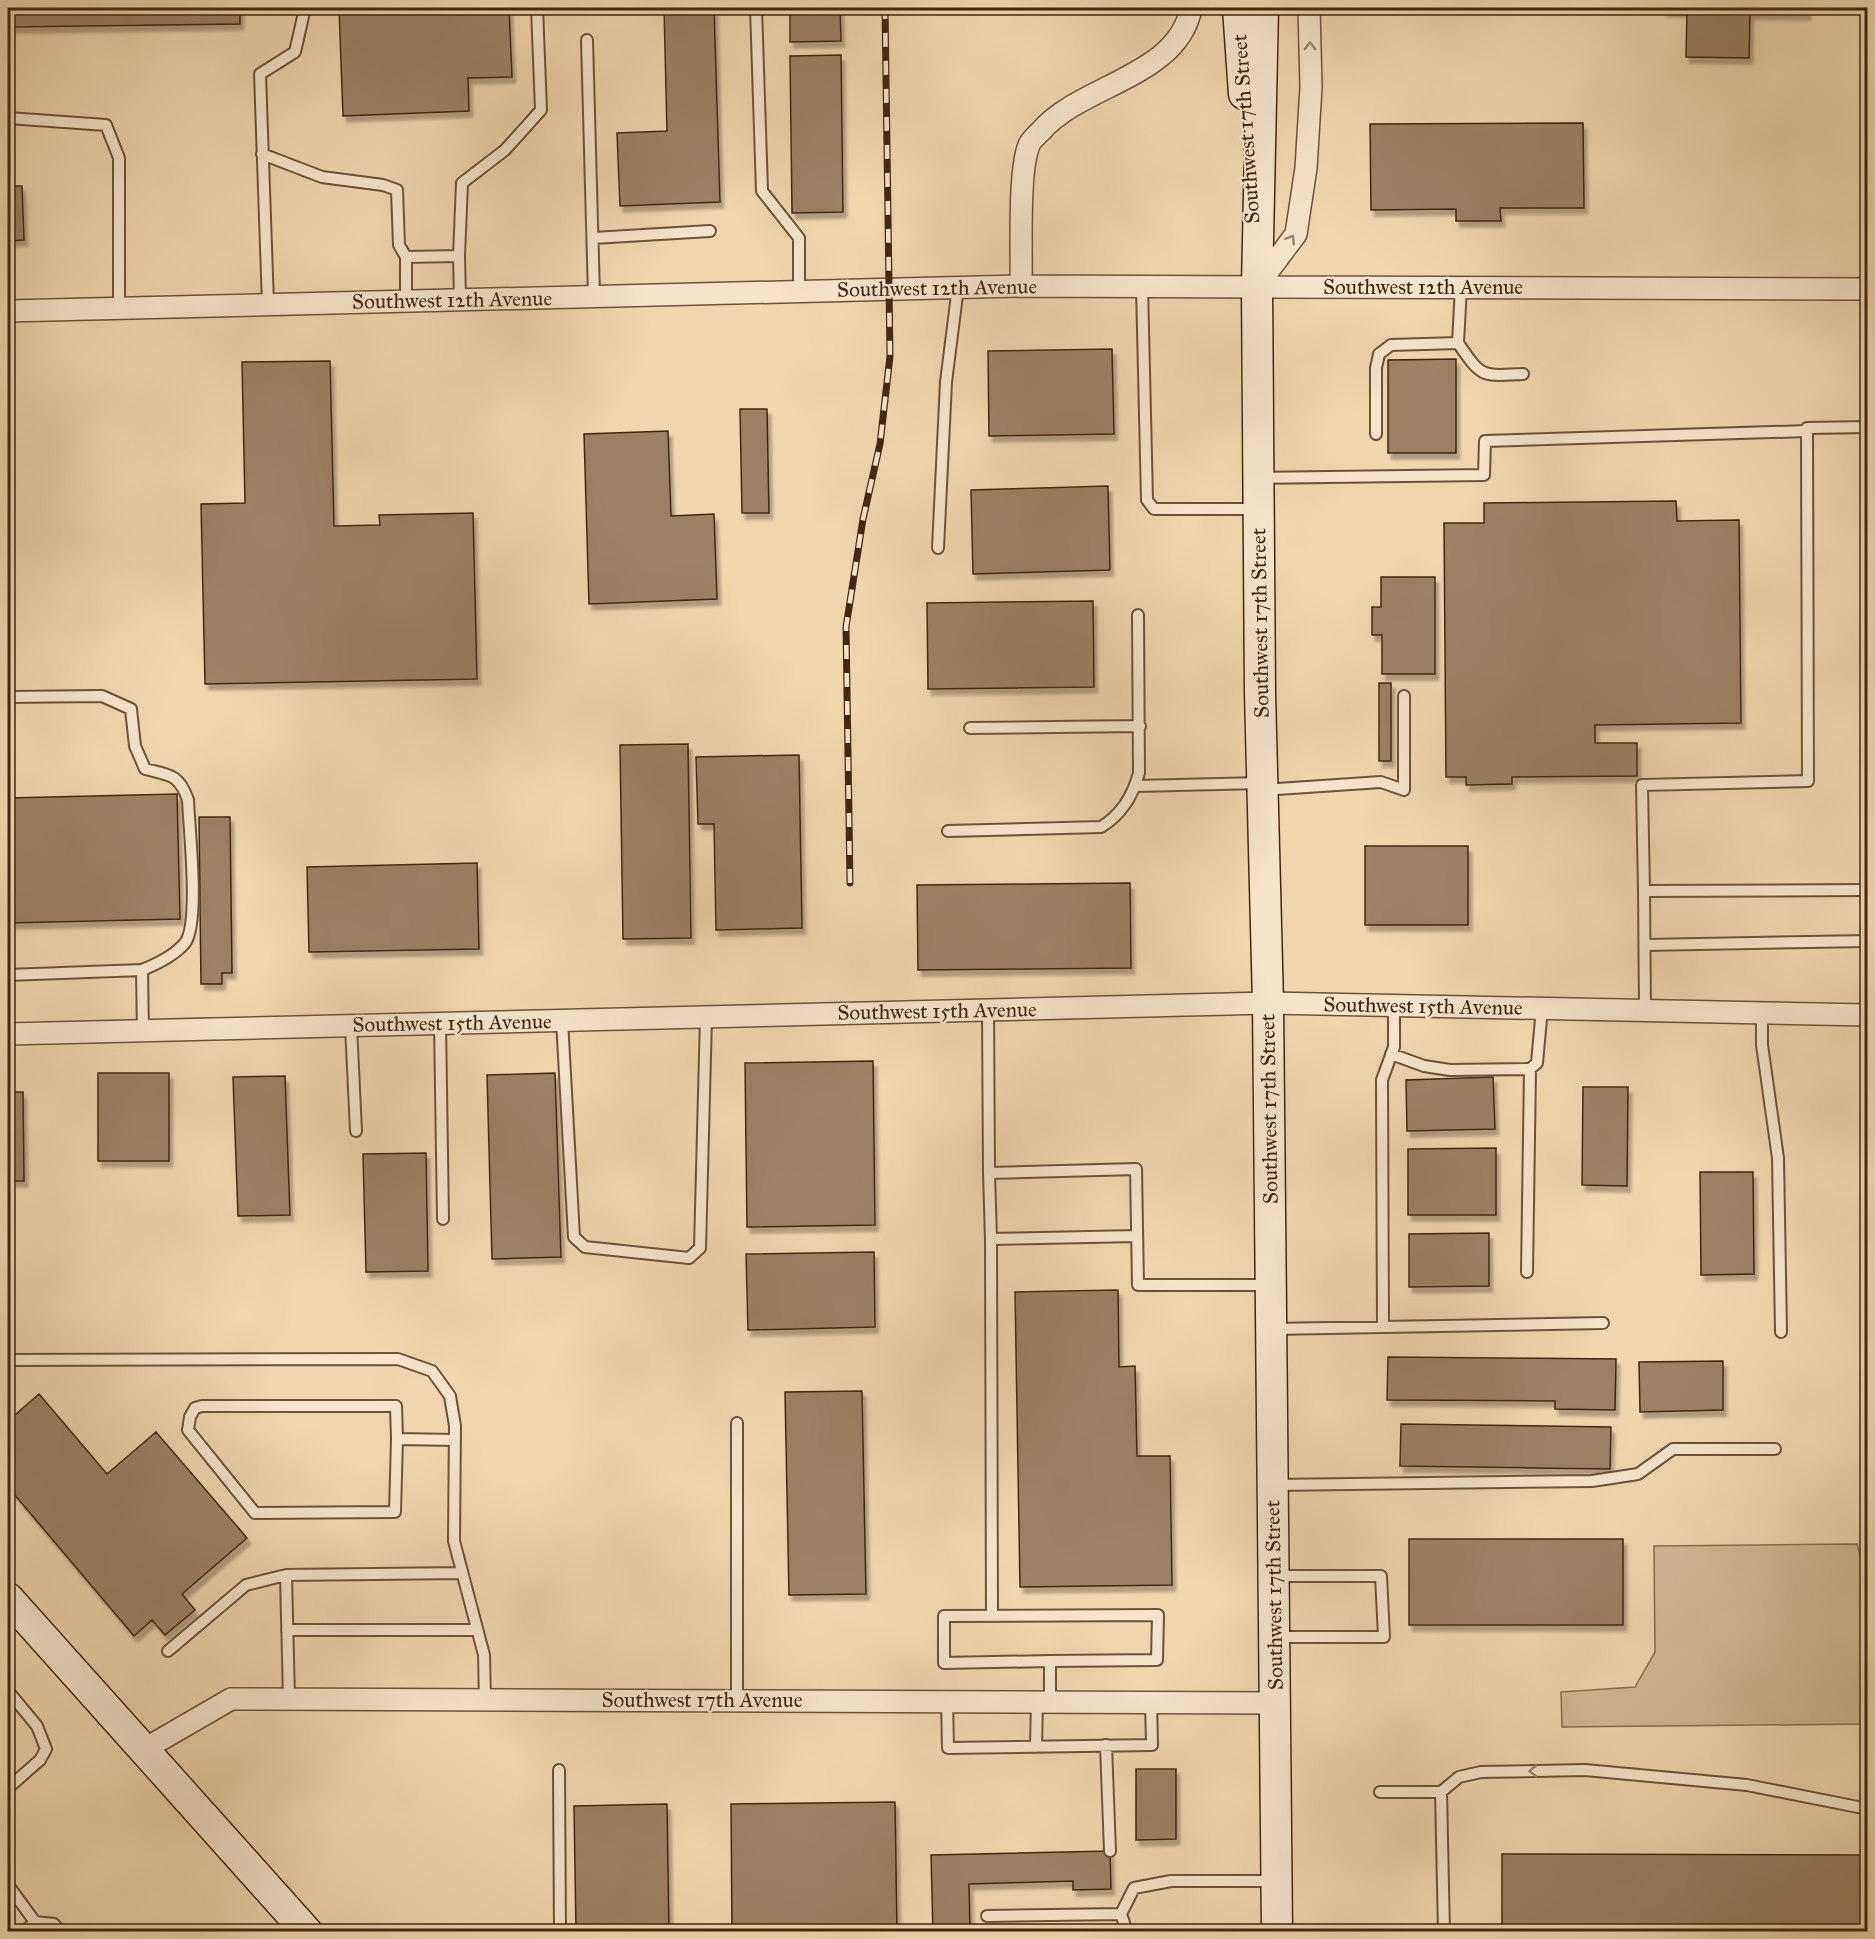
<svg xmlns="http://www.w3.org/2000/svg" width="1875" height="1939" font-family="'IM FELL Great Primer',serif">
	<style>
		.green { fill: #d3b793; stroke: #8b6f52; stroke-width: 1.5 }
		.building { fill: #9d8163; stroke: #432712; stroke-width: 1.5; filter: url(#shadow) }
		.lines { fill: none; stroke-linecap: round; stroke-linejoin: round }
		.service-casing { stroke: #6e5239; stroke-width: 14 }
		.minor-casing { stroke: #6e5239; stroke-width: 24 }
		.secondary-casing { stroke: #432712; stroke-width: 33 }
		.service { stroke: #f5e4ca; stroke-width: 10 }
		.minor { stroke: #f5e4ca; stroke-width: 21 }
		.secondary { stroke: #f5e4ca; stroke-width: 30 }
		.rail-casing { stroke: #432712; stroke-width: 7 }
		.rail { stroke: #f5e4ca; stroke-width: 4.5; stroke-dasharray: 14; stroke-linecap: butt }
		.oneway { stroke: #9c866e }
		.labels { text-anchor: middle; stroke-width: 4.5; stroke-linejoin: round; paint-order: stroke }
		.street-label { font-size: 21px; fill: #432712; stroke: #f5e4ca }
	</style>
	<defs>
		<filter id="shadow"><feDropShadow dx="3.5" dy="6" stdDeviation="1.5" flood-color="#0004"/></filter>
	</defs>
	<rect width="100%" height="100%" fill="#f0d5ad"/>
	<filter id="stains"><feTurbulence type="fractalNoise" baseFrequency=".00333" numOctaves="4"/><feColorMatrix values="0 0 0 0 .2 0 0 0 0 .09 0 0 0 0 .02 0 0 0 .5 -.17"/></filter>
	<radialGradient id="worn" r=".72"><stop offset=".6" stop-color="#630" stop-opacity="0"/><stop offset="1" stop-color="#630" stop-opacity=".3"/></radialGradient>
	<path class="green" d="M1857 1544 1868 1587 1867 1724 1562 1727 1561 1692 1635 1687 1655 1652 1654 1546Z"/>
	<path class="building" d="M8 8H240V24L8 27Z
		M339 8H509L512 77 468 78 469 111 343 116Z
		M664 8H714L720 202 620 206 617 133 667 131Z
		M790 8H840L841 41 790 42Z
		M1664 8H1807V14L1750 13 1749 58 1686 57 1687 11H1664Z
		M841 55 843 212 792 213 790 56Z
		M1583 123 1584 208H1500L1501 221H1456V209L1371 210 1370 124Z
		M8 186H22L24 240 8 241Z
		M1112 349 1114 434 989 436 988 351Z
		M1456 359V453H1388V360Z
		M330 361 334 526 380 525 379 515 473 513 477 679 205 684 201 504 245 503 242 362Z
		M740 409H767L769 513H742Z
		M668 431 671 516 714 514 717 599 589 604 584 434Z
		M1108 486 1110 570 973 574 971 490Z
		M1676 501 1677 521 1739 520 1741 723 1595 725V743H1637V776L1512 777V784L1466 785V777H1446L1444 523H1484V503Z
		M1381 577H1435V674H1382V635H1372V607H1381Z
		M1093 601 1094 687 928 689 927 603Z
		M1379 683H1391V761H1379Z
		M688 744 691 938 623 939 620 745Z
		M799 755 802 928 716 930 714 824H698L696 757Z
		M177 794 180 919 8 923V798Z
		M199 817H230L232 973H222V984H201Z
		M1365 846H1468V925H1365Z
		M477 863 479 949 309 952 307 867Z
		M1130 883 1131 968 918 970 917 885Z
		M873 1061 875 1225 747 1227 745 1063Z
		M98 1073H169V1161H98Z
		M555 1073 561 1257 492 1259 487 1075Z
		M285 1076 290 1215 238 1216 233 1077Z
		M1493 1077 1495 1129 1407 1131 1406 1080Z
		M1583 1087H1628L1627 1186 1582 1185Z
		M8 1092H23L24 1181H8Z
		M1496 1148V1215H1408V1149Z
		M426 1153 428 1271 366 1272 363 1154Z
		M1700 1172H1753L1754 1274 1701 1275Z
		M1489 1233V1286L1409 1287V1234Z
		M874 1252 875 1327 748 1330 746 1254Z
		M1118 1290 1119 1367 1135 1366 1137 1456H1170L1172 1585 1020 1587 1015 1292Z
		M1388 1357 1616 1359 1615 1410 1555 1409V1401L1387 1400Z
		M1723 1361V1410L1640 1412 1639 1362Z
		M862 1391 866 1594 789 1595 785 1392Z
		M39 1394 107 1474 156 1432 247 1538 182 1594 195 1610 165 1635 152 1620 134 1636 8 1487V1421Z
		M1401 1424 1611 1427 1610 1469 1400 1466Z
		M1409 1539H1623V1625H1409Z
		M1136 1769H1176V1839L1136 1840Z
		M895 1802 897 1932H732L731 1804Z
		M667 1804 669 1932H576L574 1806Z
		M1110 1851 1111 1889 1073 1890V1881L969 1884 970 1932H933L931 1855Z
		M1502 1854 1868 1855V1932H1502Z"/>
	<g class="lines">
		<g class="service-casing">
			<path id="service" d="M756 8 762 191 799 238V292
				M587 40 594 296
				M8 118 106 125 119 158V308
				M262 154 322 177 383 185 397 190 399 245 406 257
				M593 238 710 231
				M459 256 462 183 505 150 541 110 537 8
				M1142 286 1147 500 1154 509H1256
				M406 301V257L459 256 460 300
				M268 304 260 74 295 52 305 8
				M1458 343C1482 378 1481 376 1523 374
				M1376 434V368L1379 354 1391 345 1458 343 1461 287
				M1259 478 1484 475 1485 441 1807 431
				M938 548 946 382 958 287
				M8 697 102 696 131 709 135 746 145 769C170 775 179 774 188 800 189 828 200 924 185 943 174 956 157 964 142 970L143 1031
				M970 728 1140 726
				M1135 786 1261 783
				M1263 790 1381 782 1404 790V696
				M948 831 1101 827C1121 815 1133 795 1139 773L1138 615
				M1644 891 1642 785 1808 781 1807 428 1868 427
				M1645 945 1868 941
				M8 975 142 970
				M988 1010 989 1173
				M1645 1011 1644 891 1868 890
				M1762 1013V1045L1778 1158 1781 1332
				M562 1020 574 1237 585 1247 689 1258 700 1248 706 1017
				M440 1023 443 1219
				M351 1026 356 1131
				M1391 1054 1424 1066 1450 1070 1530 1069 1537 1063 1542 1008
				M1137 1236 991 1239 989 1173 1136 1169 1138 1285H1268
				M991 1239 992 1616
				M1527 1272 1530 1069
				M1383 1327 1382 1080 1394 1047V1005
				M1272 1329 1603 1323
				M8 1360 398 1359 432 1371 450 1396 455 1426 454 1541 484 1655 485 1700
				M737 1423V1700
				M397 1439 395 1512 255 1513 188 1430 190 1417 195 1408 202 1406H396L397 1439 455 1440
				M1273 1485 1592 1481 1638 1474 1673 1449H1775
				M287 1630H477
				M1275 1637H1384L1381 1576H1277
				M168 1651 246 1585 286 1575
				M1050 1661 944 1663V1616L1158 1615 1157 1660 1050 1661V1701
				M8 1691 37 1726 46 1749 40 1760 8 1788
				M289 1699 286 1575 461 1573
				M947 1701 948 1748 1152 1745 1151 1702
				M1106 1745 1110 1851
				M1036 1747 1037 1701
				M559 1770 560 1932
				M1380 1792H1441L1444 1932
				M1441 1792 1459 1777 1481 1772 1585 1770 1747 1785 1868 1809
				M8 1885 35 1922 24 1932
				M987 1916 1121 1914
				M35 1922 54 1924 61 1932
				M1127 1932 1121 1914 1134 1888 1171 1881H1275"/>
		</g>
		<g class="minor-casing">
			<path id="minor" d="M1021 286C1022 252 1018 172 1029 145 1031 140 1037 135 1041 131 1082 84 1178 77 1191 8
				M1257 286 1296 234 1306 168 1311 87 1309 8
				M8 311 1021 286 1868 289
				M8 1034 1268 1003 1868 1015
				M143 1750 231 1699 1275 1703"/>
		</g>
		<g class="secondary-casing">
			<path id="secondary" d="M1238 8 1244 94
				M1263 8 1257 286 1260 693 1268 1003 1277 1932
				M8 1598 307 1932"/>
		</g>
		<use href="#service" class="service"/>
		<use href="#minor" class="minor"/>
		<use href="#secondary" class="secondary"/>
		<g class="rail-casing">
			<path id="rail" d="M850 883 846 627 863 519 880 444 890 356 885 8"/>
		</g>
		<use href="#rail" class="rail"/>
	</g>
	<defs><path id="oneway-chevron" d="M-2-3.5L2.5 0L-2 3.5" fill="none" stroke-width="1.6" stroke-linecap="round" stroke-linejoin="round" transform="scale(1.5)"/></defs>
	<g class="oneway">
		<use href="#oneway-chevron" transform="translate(1310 46) rotate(-91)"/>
		<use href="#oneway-chevron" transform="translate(1291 239) rotate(-58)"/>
		<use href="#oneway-chevron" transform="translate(1533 1771) rotate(179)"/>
	</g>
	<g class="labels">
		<g class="street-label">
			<text transform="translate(1246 129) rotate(-94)" y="7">Southwest 17th Street</text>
			<text x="1423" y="294">Southwest 12th Avenue</text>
			<text transform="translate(937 288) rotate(-1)" y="7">Southwest 12th Avenue</text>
			<text transform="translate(452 300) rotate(-1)" y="7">Southwest 12th Avenue</text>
			<text transform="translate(1260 623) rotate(-91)" y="7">Southwest 17th Street</text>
			<text transform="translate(1423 1006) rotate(1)" y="7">Southwest 15th Avenue</text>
			<text transform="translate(937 1011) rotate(-1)" y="7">Southwest 15th Avenue</text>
			<text transform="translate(452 1023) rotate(-1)" y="7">Southwest 15th Avenue</text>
			<text transform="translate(1269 1109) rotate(-91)" y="7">Southwest 17th Street</text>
			<text transform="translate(1274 1595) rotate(-91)" y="7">Southwest 17th Street</text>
			<text x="702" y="1707">Southwest 17th Avenue</text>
		</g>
	</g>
	<rect width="1875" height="1939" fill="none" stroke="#f0d5ad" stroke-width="30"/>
	<rect x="9" y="9" width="1857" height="1921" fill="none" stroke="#432712" stroke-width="3"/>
	<rect x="15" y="15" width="1845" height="1909" fill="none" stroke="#432712" stroke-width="1.5"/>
	<rect width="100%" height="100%" filter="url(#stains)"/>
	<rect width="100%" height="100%" fill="url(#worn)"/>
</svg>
